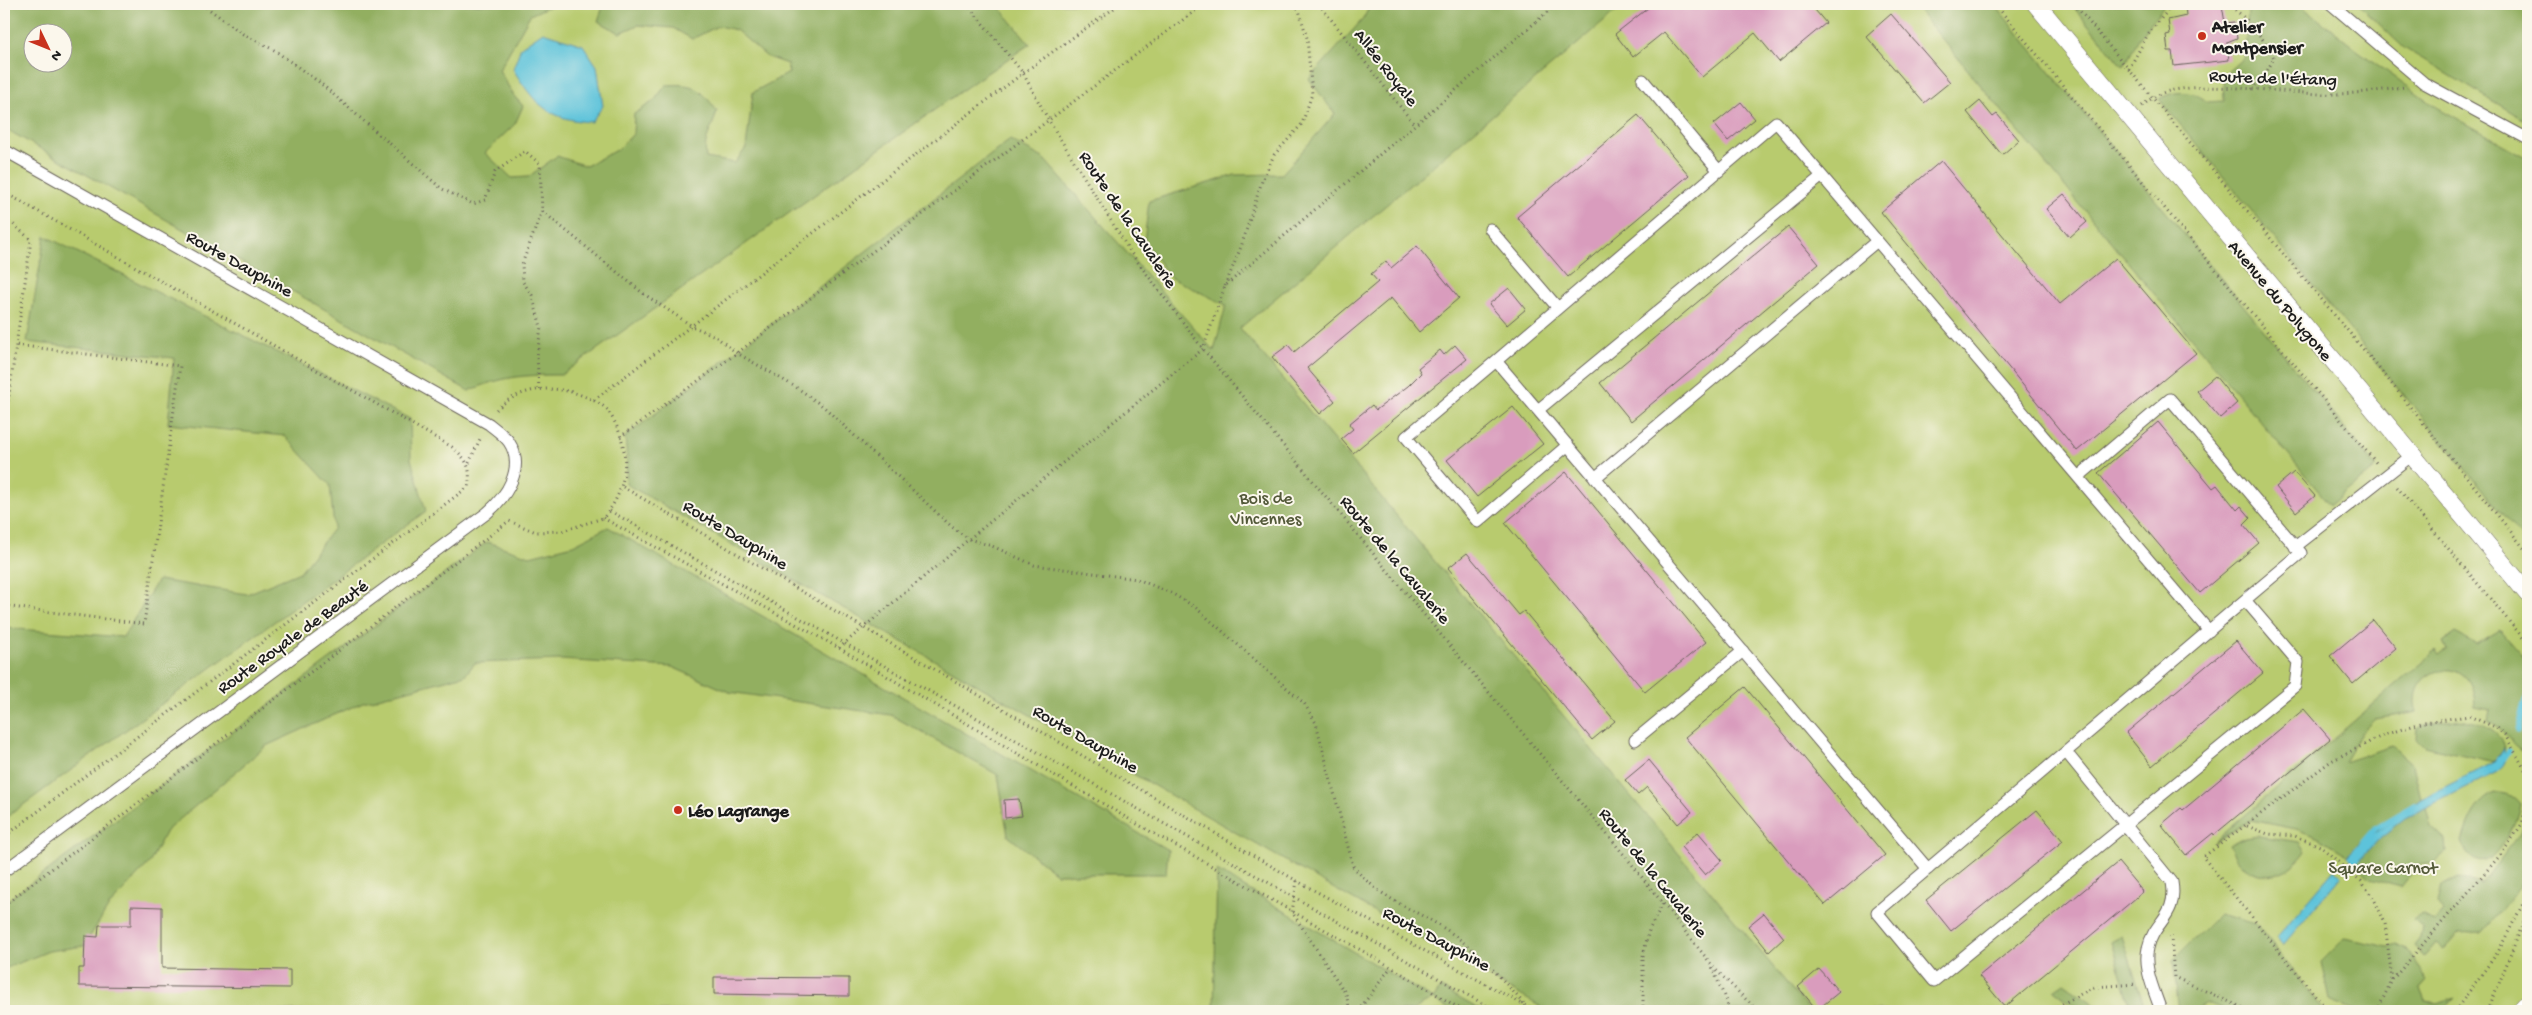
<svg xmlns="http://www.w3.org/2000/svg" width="2532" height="1015" font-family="'Gochi Hand',sans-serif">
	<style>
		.green { fill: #b8cb6e; stroke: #6a7445; fill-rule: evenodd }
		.forest { fill: #92af61; stroke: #57663e; fill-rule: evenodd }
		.water { fill: #5dc3da; stroke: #3c707b }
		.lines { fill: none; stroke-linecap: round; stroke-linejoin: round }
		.stream { stroke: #5dc3da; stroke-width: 5.5 }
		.building { fill: #d99cbd }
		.service-casing { stroke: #68625a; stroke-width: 13 }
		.pedestrian-casing { stroke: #68625a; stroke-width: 19 }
		.tertiary-casing { stroke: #68625a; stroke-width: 29 }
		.path { stroke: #68625a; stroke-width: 3; stroke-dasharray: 1 4; stroke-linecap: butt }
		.service { stroke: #fff; stroke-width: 11 }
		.pedestrian { stroke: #fff; stroke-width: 18 }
		.tertiary { stroke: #fff; stroke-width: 28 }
		.poi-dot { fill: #c8321e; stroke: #fbf7ec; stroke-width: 2 }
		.labels { text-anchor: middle; stroke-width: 4; stroke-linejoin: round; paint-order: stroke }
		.poi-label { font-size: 18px; font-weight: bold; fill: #1c1c1c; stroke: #fbf7ec; text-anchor: start }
		.street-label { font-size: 18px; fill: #1c1c1c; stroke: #fbf7ec }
		.park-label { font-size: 18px; fill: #535939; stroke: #fbf7ec }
	</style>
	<rect width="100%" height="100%" fill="#fbf7ec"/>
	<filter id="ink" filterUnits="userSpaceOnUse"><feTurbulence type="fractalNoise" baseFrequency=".02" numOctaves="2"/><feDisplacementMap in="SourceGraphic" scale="10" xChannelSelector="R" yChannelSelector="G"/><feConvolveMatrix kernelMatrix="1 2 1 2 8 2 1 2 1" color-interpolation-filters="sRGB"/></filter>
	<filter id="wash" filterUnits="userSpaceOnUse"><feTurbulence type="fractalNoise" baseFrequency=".0096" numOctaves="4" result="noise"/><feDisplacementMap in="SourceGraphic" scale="20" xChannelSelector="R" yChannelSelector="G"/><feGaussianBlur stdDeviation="1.12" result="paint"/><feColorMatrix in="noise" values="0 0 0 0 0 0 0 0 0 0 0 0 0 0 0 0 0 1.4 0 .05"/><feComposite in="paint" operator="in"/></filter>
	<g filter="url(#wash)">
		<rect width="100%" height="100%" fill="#f6e3cc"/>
		<path class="green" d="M4 4H2528V1011H4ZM32 32H62V62H32Z"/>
		<path class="forest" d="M4 4H554L530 15 499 70 514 96 523 106 515 124 485 153 512 178 528 177 557 156 586 166 620 148 633 134 634 114 654 101 666 85C695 83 700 88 717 111 712 131 703 137 706 158L735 163 746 148 753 92 789 73 787 64 767 57 736 30 718 26 692 39 673 28 638 25 620 33 598 21 604 4H997L1030 44 978 79 561 375C524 375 503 376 469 391L4 128ZM32 32H62V62H32Z
			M1371 4H1625L1240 328 1810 1011H1548L626 484 627 459 625 437 1010 140 1043 158 1214 351 1226 305 1171 278 1144 242 1149 201 1235 175 1282 174 1335 114 1309 79 1363 19Z
			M1913 4H1994L2377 467 2330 505Z
			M2071 4H2165L2138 40 2126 63 2122 66Z
			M2237 4H2299L2357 50 2435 106 2528 158V545L2159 99C2174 90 2195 90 2207 102L2224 101 2223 76 2245 56 2248 11Z
			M2358 4H2528V122L2404 48Z
			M45 236 410 419 411 459 426 511 4 819V628L123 637 158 580 247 594 300 572 334 528 330 485 285 436 168 424 174 358 27 342Z
			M608 527 1168 850 1166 874H1057L1008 836 998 775 891 715 729 692 672 667 561 660 475 663 465 675 363 702 266 746 166 831 150 862 109 906 84 946 49 951 4 969V903L487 542 530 556 573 545Z
			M2500 630 2528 662V754C2511 748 2505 728 2488 720L2490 710 2475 707C2474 646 2402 669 2417 712L2375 719 2361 733 2344 762 2392 746 2413 765 2421 799 2425 803 2431 827 2445 840 2446 852 2435 862 2419 864 2401 887 2370 879 2344 853 2319 838 2296 829 2251 820 2213 843 2436 650 2440 655 2447 650 2443 642 2455 633 2476 644Z
			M2459 719C2479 723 2499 726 2504 748L2494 762 2425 746 2417 738 2418 729 2424 725Z
			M2496 793C2507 793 2513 795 2520 804 2516 829 2483 894 2462 842 2467 824 2476 799 2496 793Z
			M2528 818V868L2520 888 2483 932 2459 933 2444 949 2436 943 2424 957 2414 946 2420 938 2422 928 2414 920 2422 914 2434 922 2443 912 2437 903 2441 886 2458 878 2481 884 2517 838Z
			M2258 836 2300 842 2306 851C2291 873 2265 884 2242 865 2236 860 2232 852 2229 845L2240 839Z
			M1217 871 1433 999 1441 988 1482 1011H1452L1433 999 1411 1011H1214Z
			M2219 914 2256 924 2325 1011H2225L2205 1003 2195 1011H2179L2173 960Z
			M2122 936 2146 1011H2132L2111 942Z
			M2345 938 2388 947 2396 944 2406 949 2428 980 2420 989 2425 1001 2437 1003 2454 997 2441 1011H2358L2329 1000 2321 962Z
			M2064 983 2104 1011H2081L2054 990Z"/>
		<path class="water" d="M543 32 583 45 597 66 603 106 591 122C548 120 534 103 513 69L521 47Z
			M2504 748C2507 760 2507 764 2497 772L2405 818 2381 837 2358 862 2355 864 2347 856 2362 841 2421 799 2494 762Z
			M2334 870 2342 875 2283 945 2276 938Z"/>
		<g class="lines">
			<path class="stream" d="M2518 731 2528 694
				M2502 761 2509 751
				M2363 842 2375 828 2414 805"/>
		</g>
		<g id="blocks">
			<path class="building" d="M1653 4H1810L1826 23 1779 62 1755 33 1702 77 1664 32 1633 57 1615 34Z
				M2185 4H2204L2205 8 2222 5 2225 23 2234 22 2237 38 2227 42 2229 60 2174 66 2172 51H2168L2166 35 2170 34 2168 20 2186 16Z
				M1891 14 1950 82 1924 103 1866 36Z
				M1980 101 1993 117 1997 114 2019 140 2002 155 1967 112Z
				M1741 102 1755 119 1728 141 1714 124Z
				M1638 115 1689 175 1568 277 1517 217Z
				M1941 161 2060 304 2116 258 2196 353 2077 451 1881 212Z
				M2064 194 2087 222 2070 237 2046 209Z
				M1788 227 1819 264 1631 421 1600 383Z
				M1417 246 1459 298 1419 332 1391 298 1307 368 1335 401 1320 414 1272 357 1288 345 1294 352 1378 282 1371 274 1386 261 1391 268Z
				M1509 288 1526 309 1507 325 1489 304Z
				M1455 345 1467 359 1353 453 1341 439 1353 429 1349 424 1372 405 1376 410 1408 386 1421 373 1418 368 1440 350 1444 355Z
				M2215 376 2237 403 2220 418 2197 391Z
				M1513 407 1543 444 1477 497 1447 460Z
				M2158 422 2213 488 2217 485 2237 510 2241 506 2251 518 2244 525 2259 543 2200 593 2098 473Z
				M1566 472 1706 642 1645 692 1505 523Z
				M2294 472 2315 496 2296 512 2276 487Z
				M1467 553 1519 615 1524 611 1615 721 1592 740 1448 568Z
				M2373 620 2396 648 2353 684 2330 656Z
				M2236 641 2263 673 2152 766 2126 733Z
				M1745 687 1885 855 1825 905 1685 737Z
				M2304 709 2330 739 2214 835 2213 833 2186 855 2161 825 2181 808 2183 810Z
				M1649 760 1692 812 1678 824 1647 787 1638 795 1625 780Z
				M1019 799 1022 816 1005 818 1004 800Z
				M2037 810 2063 841 1951 931 1926 900Z
				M1698 832 1722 860 1705 875 1681 847Z
				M2118 862 2143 892 2005 1007 1979 976Z
				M131 906 162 907V968L290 970V988L79 986V968H84L85 936 98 937 99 925H131Z
				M1764 913 1784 938 1769 952 1748 926Z
				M1819 969 1839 992 1817 1010 1798 987Z
				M714 977 849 978V996L714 994Z"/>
		</g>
	</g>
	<g filter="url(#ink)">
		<use href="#blocks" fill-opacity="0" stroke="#68625a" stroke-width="1"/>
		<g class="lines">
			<g class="service-casing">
				<path id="service" d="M2331 4 2424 83 2528 139
					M1643 80 1719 171
					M4 150 489 424C495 429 504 435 509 442 526 468 506 497 487 513L4 871
					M1490 229 1558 308
					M1496 361 1406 437 1478 522 1568 445
					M1538 410 1822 176
					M2078 477 2170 399 2301 553 2245 600
					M1595 478 1877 241
					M2295 547 2411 456
					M2245 600 2298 662 2295 686 1934 981 1877 912Z
					M1635 740 1743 651
					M2066 752 2172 882C2178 917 2154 920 2148 948 2143 969 2155 992 2161 1011
					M1928 869 1496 361 1776 122 2209 631"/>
			</g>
			<g class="pedestrian-casing">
				<path id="pedestrian" d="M2036 4 2528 594"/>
			</g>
			<g class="tertiary-casing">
				<path id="tertiary" d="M2528 1011V1010"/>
			</g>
			<path class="path" d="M202 4 243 34 274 50 319 82 442 189 473 204 485 200 495 172 525 151 540 164 542 211 644 294 692 326 715 336 737 353 799 389 824 407 952 527 969 539 992 546 1034 565 1137 579 1173 594 1195 607 1304 703 1316 723 1353 866C1383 903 1418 909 1454 935 1481 955 1503 980 1525 1005
				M967 4 1023 73 1048 119 1131 253 1203 349 1630 862 1711 964 1730 1011
				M1319 4 1414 124
				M1995 4 2378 465
				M2074 4 2374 362 2528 553
				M2227 4C2247 17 2263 37 2274 58L2265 75 2252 89
				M2129 69 2147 36 2173 4
				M2142 106C2149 100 2156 95 2165 92 2206 81 2277 92 2320 94 2348 95 2377 91 2404 87
				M4 192 452 447C467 459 472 468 468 487L4 837
				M4 222 13 224 31 240 4 430
				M1225 286 1241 247 1262 181 1274 155 1302 124 1312 94 1307 38 1299 10 1295 4
				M539 389 537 356 541 327 532 295 523 282 522 264 542 211
				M594 400 1023 73 1120 4
				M620 437 737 353 1204 4
				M469 463 480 439
				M623 487 1297 881 1535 1011
				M2397 487 2528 644
				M610 511 1496 1011
				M603 518 839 648 1139 825 1391 967 1464 1011
				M4 606 144 624 180 366 16 345
				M839 648 969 539 1203 349 1225 286 1557 4
				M2247 826 2268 834 2295 836 2320 846 2361 881 2374 899 2385 923 2392 980
				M1297 881 1292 912 1346 994 1350 1011
				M4 905 509 521 536 532 562 531 603 518C630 488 632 445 608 411 604 405 593 400 586 397 556 384 520 386 496 410
				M2171 936 2174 977 2250 1011
				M1713 967 1758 1011
				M1358 1011 1391 967
				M1643 1011V956L1649 930 1663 903
				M2049 1011 2094 987 2137 984
				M2328 1011 2203 857 2331 761 2384 735 2424 722 2469 716 2495 727 2505 735 2527 773 2528 796
				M2377 1011 2392 980 2503 852 2522 824 2528 797
				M2455 1011 2498 952 2528 894
				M2488 1011 2528 911"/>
			<use href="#service" class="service"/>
			<use href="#pedestrian" class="pedestrian"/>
			<use href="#tertiary" class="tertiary"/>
		</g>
	</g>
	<g class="poi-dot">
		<circle cx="2202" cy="36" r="5"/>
		<circle cx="678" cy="810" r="5"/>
	</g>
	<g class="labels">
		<g class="poi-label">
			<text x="2212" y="32">Atelier<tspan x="2212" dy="21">Montpensier</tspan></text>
			<text x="688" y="816">Léo Lagrange</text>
		</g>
		<g class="street-label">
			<text transform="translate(1387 67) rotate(52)" y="6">Allée Royale</text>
			<text transform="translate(2273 77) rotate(2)" y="6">Route de l'Étang</text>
			<text transform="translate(1129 219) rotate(56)" y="6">Route de la Cavalerie</text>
			<text transform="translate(240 263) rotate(29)" y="6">Route Dauphine</text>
			<text transform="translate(2281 300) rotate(50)" y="6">Avenue du Polygone</text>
			<text transform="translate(736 534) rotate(31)" y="6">Route Dauphine</text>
			<text transform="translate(1396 559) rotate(50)" y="6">Route de la Cavalerie</text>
			<text transform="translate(292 636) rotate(-36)" y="6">Route Royale de Beauté</text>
			<text transform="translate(1086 738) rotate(30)" y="6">Route Dauphine</text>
			<text transform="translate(1654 872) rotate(51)" y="6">Route de la Cavalerie</text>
			<text transform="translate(1437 938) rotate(28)" y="6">Route Dauphine</text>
		</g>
		<g class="park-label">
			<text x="1266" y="503">Bois de<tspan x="1266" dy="21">Vincennes</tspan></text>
			<text x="2383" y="873">Square Carnot</text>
		</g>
	</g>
	<rect width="2532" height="1015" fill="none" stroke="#fbf7ec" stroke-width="20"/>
	<g transform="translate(48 48) rotate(133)"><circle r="24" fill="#fbf7ec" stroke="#a29f99"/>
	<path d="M0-4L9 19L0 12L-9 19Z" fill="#c8321e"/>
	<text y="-8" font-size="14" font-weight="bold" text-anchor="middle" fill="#1c1c1c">N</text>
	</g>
</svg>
